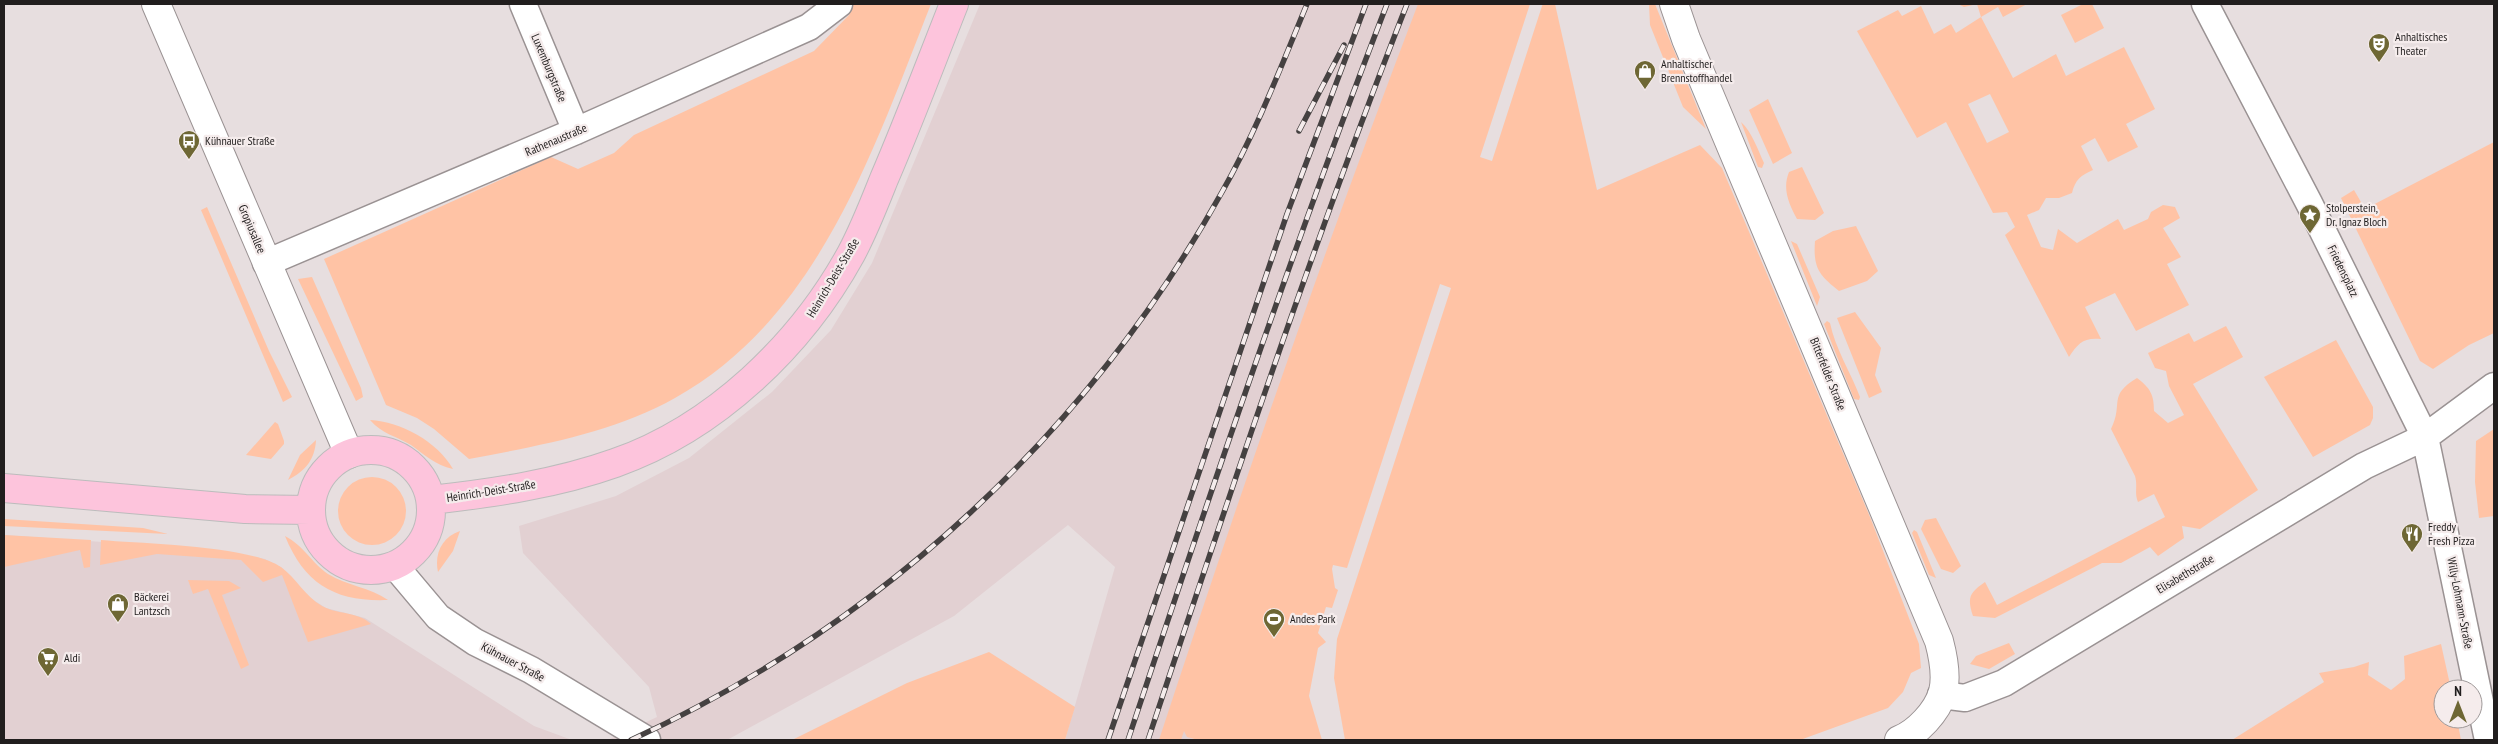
<svg xmlns="http://www.w3.org/2000/svg" width="2498" height="744" font-family="'PT Sans Narrow',sans-serif">
	<style>
		.built { fill: #e2d0d2 }
		.green { fill: #ffc3a5; fill-rule: evenodd }
		.lines { fill: none; stroke-linecap: round; stroke-linejoin: round }
		.minor-casing { stroke: #9a9293; stroke-width: 29 }
		.tertiary-casing { stroke: #9a9293; stroke-width: 30 }
		.primary-casing { stroke: #bcbcbc; stroke-width: 30 }
		.minor { stroke: #fff; stroke-width: 26 }
		.tertiary { stroke: #fff; stroke-width: 28 }
		.primary { stroke: #fdc4dc; stroke-width: 28 }
		.rail-casing { stroke: #454141; stroke-width: 5.5 }
		.rail { stroke: #f5ecec; stroke-width: 4; stroke-dasharray: 11; stroke-linecap: butt }
		.labels { text-anchor: middle; stroke-width: 4.5; stroke-linejoin: round; paint-order: stroke }
		.poi-label { font-size: 12px; fill: #211e1e; stroke: #f5ecec; text-anchor: start }
		.street-label { font-size: 12px; fill: #211e1e; stroke: #f5ecec }
	</style>
	<rect width="100%" height="100%" fill="#e7dedf"/>
	<path class="built" d="M980 4H1444L1190 738 1198 740H1065L1115 567 1068 525 954 616 727 740H608L657 717 649 687 523 553 519 526 616 496 689 458 772 392 831 330 872 263Z
		M4 535 215 550 265 559 282 568 310 598 326 608 365 618 534 726 572 740H4Z"/>
	<path class="green" d="M854 4H931C874 148 819 318 675 398 613 433 537 446 469 459L434 429 417 418 386 405 324 259 551 157 578 169 614 153 634 135 814 51 849 15Z
		M1418 4H1530L1480 157 1492 161 1542 6 1543 4H1555L1597 190 1700 145 1722 168 1870 517 1919 644 1921 668 1911 673 1903 692 1888 708 1800 740H1345L1334 678 1337 639 1451 288 1440 284 1347 568 1333 565 1332 569 1335 588 1338 590 1332 608 1326 607 1318 633 1326 642 1318 648 1309 696 1322 740H1198L1187 737 1184 731 1181 740H1159C1240 493 1325 247 1418 4Z
		M1649 4H1655L1706 129 1683 107 1650 25Z
		M1958 4H2027L2003 17 1998 7 1981 17 2013 78 2056 54 2066 76 2124 47 2155 109 2126 124 2138 147 2108 162 2095 138 2081 146 2093 170C2081 175 2075 180 2072 193L2059 198H2046L2039 210 2027 215 2041 247 2053 250 2058 229 2077 243 2118 219 2124 230 2148 219 2151 212 2163 205 2175 207 2180 218 2163 228 2181 257 2167 264 2189 305 2136 331 2115 293 2085 307 2101 339C2084 337 2078 343 2069 357L2005 235 2015 227 2007 212 1993 213 1946 122 1917 138 1857 31 1898 10 1902 16 1921 6 1934 34 1951 24 1956 33 1981 17 1977 4 1964 7ZM1990 94 2009 132 1987 143 1968 104Z
		M2083 4H2092L2104 28 2075 43 2061 15Z
		M1768 99 1792 153 1773 164 1749 110Z
		M1741 122C1752 132 1758 150 1764 163L1762 168 1758 167Z
		M2494 142V333L2469 345 2433 369 2420 361 2341 198 2354 190 2365 209Z
		M1802 167 1824 213 1815 220 1797 219C1789 204 1782 189 1789 172Z
		M207 207 269 351 292 397 283 402 201 210Z
		M1856 226 1878 271 1867 281 1839 291C1819 275 1813 268 1815 241L1833 231Z
		M1791 241 1797 244 1820 297 1817 306Z
		M312 277 361 388 363 397 356 401 298 279Z
		M1855 312 1881 348 1875 375 1882 392 1869 398 1837 318Z
		M1827 321 1830 323C1835 348 1851 373 1860 397L1859 400 1854 399 1824 324Z
		M2226 326 2243 357 2193 384 2258 490 2200 529 2182 526 2184 538 2158 556 2150 547 2121 563H2102L1995 618 1973 616C1967 598 1969 593 1985 582L1997 605 2165 517 2154 494 2138 502C2134 493 2138 486 2135 476L2111 429C2124 403 2107 396 2137 378 2150 388 2154 394 2154 411L2168 423 2184 415 2169 386 2166 371 2155 368 2148 353 2189 333 2194 342Z
		M2336 340 2373 407V418L2370 425 2313 457 2264 377Z
		M370 420C401 422 437 441 453 469 435 465 425 455 411 445 396 436 382 434 370 420Z
		M275 422 278 424 284 441V444L271 459 246 455Z
		M2494 429V516L2479 518 2475 482 2476 441Z
		M316 440C315 460 305 471 288 480L300 455Z
		M338 511a34 34 0 1 1 68 0a34 34 0 1 1-68 0Z
		M1936 518 1961 566 1953 573 1941 569 1921 529 1925 520Z
		M4 519 143 528 168 534 4 526Z
		M1914 530 1917 532 1936 578 1929 575 1912 533Z
		M460 531 453 551 438 572C434 554 442 537 460 531Z
		M4 535 91 540 90 567 84 568 80 550 4 567Z
		M285 536C304 546 311 562 328 574 347 586 370 587 388 600 336 602 305 585 285 536Z
		M101 540C144 544 247 545 281 567 296 578 305 596 322 606 338 615 357 611 371 624L308 642 282 575 263 582 241 560 157 554 100 565Z
		M188 580 229 581 241 588 222 595 249 665 241 669 208 589 193 594Z
		M2009 643 2015 654 1989 669 1970 664 1976 656Z
		M2441 644 2451 689H2443V719H2457L2461 740H2232L2324 682 2319 673 2354 667 2369 662 2368 675 2391 690 2405 679 2404 656Z
		M989 652 1075 707 1065 740H792L907 683Z"/>
	<g class="lines">
		<g class="minor-casing">
			<path id="minor" d="M523 4 576 131
				M2205 4 2309 203 2425 437 2488 740
				M266 263 576 131 809 27 839 4
				M395 566 438 617 475 642 531 670 647 740
				M1941 695 1965 698 2004 683 2364 466 2425 437 2494 386"/>
		</g>
		<g class="tertiary-casing">
			<path id="tertiary" d="M156 4 349 454
				M1674 4 1686 39 1939 641C1943 656 1947 676 1943 692 1937 712 1917 733 1899 740"/>
		</g>
		<g class="primary-casing">
			<path id="primary" d="M311 510a60 60 0 1 1 120 0a60 60 0 1 1-120 0Z
				M4 488 245 509 311 510
				M431 500C493 493 556 484 615 463 715 428 801 345 851 254 864 230 874 204 884 179 909 121 931 62 954 4"/>
		</g>
		<use href="#minor" class="minor"/>
		<use href="#tertiary" class="tertiary"/>
		<use href="#primary" class="primary"/>
		<g class="rail-casing">
			<path id="rail" d="M1299 131 1344 45
				M631 740C881 624 1088 433 1222 192 1256 132 1281 67 1307 4
				M1108 740 1287 214 1366 4
				M1128 740C1210 493 1293 247 1387 4
				M1148 740C1230 493 1312 246 1407 4"/>
		</g>
		<use href="#rail" class="rail"/>
	</g>
	<defs>
		<g id="theatre-pin" transform="scale(1.125)"><path d="M0 17L-7.5 6A9.5 9.5 0 1 1 7.5 6Z" fill="#6e6734" stroke="#f5ecec"/><path d="M-5-5.5Q0-4 5-5.5V0Q5 5 0 6Q-5 5-5 0ZM-3.3-2.5H-1v1.5H-3.3ZM1-2.5H3.3v1.5H1ZM-2.8 1Q0 5.5 2.8 1Z" fill="#fff"/></g>
		<g id="shop-pin" transform="scale(1.125)"><path d="M0 17L-7.5 6A9.5 9.5 0 1 1 7.5 6Z" fill="#6e6734" stroke="#f5ecec"/><path d="M-5-2.5h2.3a2.7 3.5 0 0 1 5.4 0H5L5.5 6h-11ZM-1.5-2.5h3a1.5 2.3 0 0 0-3 0Z" fill="#fff"/></g>
		<g id="bus-pin" transform="scale(1.125)"><path d="M0 17L-7.5 6A9.5 9.5 0 1 1 7.5 6Z" fill="#6e6734" stroke="#f5ecec"/><path d="M-5-6H5V4H4V6H2V4H-2V6H-4V4H-5ZM-3.5-4V0h7V-4ZM-3.5 1.2v1.5H-2V1.2ZM2 1.2v1.5H3.5V1.2Z" fill="#fff"/></g>
		<g id="sight-pin" transform="scale(1.125)"><path d="M0 17L-7.5 6A9.5 9.5 0 1 1 7.5 6Z" fill="#6e6734" stroke="#f5ecec"/><path d="M0-6L1.8-2.2L6-1.7L2.9 1.2L3.7 5.4L0 3.3L-3.7 5.4L-2.9 1.2L-6-1.7L-1.8-2.2Z" fill="#fff"/></g>
		<g id="restaurant-pin" transform="scale(1.125)"><path d="M0 17L-7.5 6A9.5 9.5 0 1 1 7.5 6Z" fill="#6e6734" stroke="#f5ecec"/><path d="M-5-6h1v4h1v-4h1v4h1v-4h1v5L-1.5 .5V6h-2V.5L-5-1ZM5-6V6H3V1.5H1.5Q1.5-4 5-6Z" fill="#fff"/></g>
		<g id="stadium-pin" transform="scale(1.125)"><path d="M0 17L-7.5 6A9.5 9.5 0 1 1 7.5 6Z" fill="#6e6734" stroke="#f5ecec"/><path d="M0-5a6.5 5 0 1 0 0 10a6.5 5 0 1 0 0-10ZM-3.5-1.8h7v3.6h-7Z" fill="#fff"/></g>
		<g id="supermarket-pin" transform="scale(1.125)"><path d="M0 17L-7.5 6A9.5 9.5 0 1 1 7.5 6Z" fill="#6e6734" stroke="#f5ecec"/><path d="M-6-5.5h2.5l.6 2H6L4.5 2H-2.5L-4.4-4H-6ZM-1.5 3.2a1.3 1.3 0 1 0 .1 0ZM3 3.2a1.3 1.3 0 1 0 .1 0Z" fill="#fff"/></g>
	</defs>
	<g fill-rule="evenodd">
		<use href="#theatre-pin" x="2379" y="44"/>
		<use href="#shop-pin" x="1645" y="71"/>
		<use href="#bus-pin" x="189" y="141"/>
		<use href="#sight-pin" x="2310" y="215"/>
		<use href="#restaurant-pin" x="2412" y="534"/>
		<use href="#shop-pin" x="118" y="604"/>
		<use href="#stadium-pin" x="1274" y="619"/>
		<use href="#supermarket-pin" x="48" y="658"/>
	</g>
	<g class="labels">
		<g class="poi-label">
			<text x="2395" y="41">Anhaltisches<tspan x="2395" dy="14">Theater</tspan></text>
			<text x="1661" y="68">Anhaltischer<tspan x="1661" dy="14">Brennstoffhandel</tspan></text>
			<text x="205" y="145">Kühnauer Straße</text>
			<text x="2326" y="212">Stolperstein,<tspan x="2326" dy="14">Dr. Ignaz Bloch</tspan></text>
			<text x="2428" y="531">Freddy<tspan x="2428" dy="14">Fresh Pizza</tspan></text>
			<text x="134" y="601">Bäckerei<tspan x="134" dy="14">Lantzsch</tspan></text>
			<text x="1290" y="623">Andes Park</text>
			<text x="64" y="662">Aldi</text>
		</g>
		<g class="street-label">
			<text transform="translate(549 68) rotate(67)" y="4">Luxemburgstraße</text>
			<text transform="translate(556 140) rotate(-23)" y="4">Rathenaustraße</text>
			<text transform="translate(252 229) rotate(67)" y="4">Gropiusallee</text>
			<text transform="translate(2343 271) rotate(64)" y="4">Friedensplatz</text>
			<text transform="translate(833 278) rotate(-59)" y="4">Heinrich-Deist-Straße</text>
			<text transform="translate(1828 374) rotate(68)" y="4">Bitterfelder Straße</text>
			<text transform="translate(491 491) rotate(-9)" y="4">Heinrich-Deist-Straße</text>
			<text transform="translate(2185 574) rotate(-31)" y="4">Elisabethstraße</text>
			<text transform="translate(2460 603) rotate(79)" y="4">Willy-Lohmann-Straße</text>
			<text transform="translate(513 662) rotate(28)" y="4">Kühnauer Straße</text>
		</g>
	</g>
	<rect width="2498" height="744" fill="none" stroke="#211e1e" stroke-width="10"/>
	<g transform="translate(2458 704)"><circle r="24" fill="#f5ecec" stroke="#a09a9a"/>
	<path d="M0-4L9 19L0 12L-9 19Z" fill="#6e6734"/>
	<text y="-8" font-size="14" font-weight="bold" text-anchor="middle" fill="#211e1e">N</text>
	</g>
</svg>
